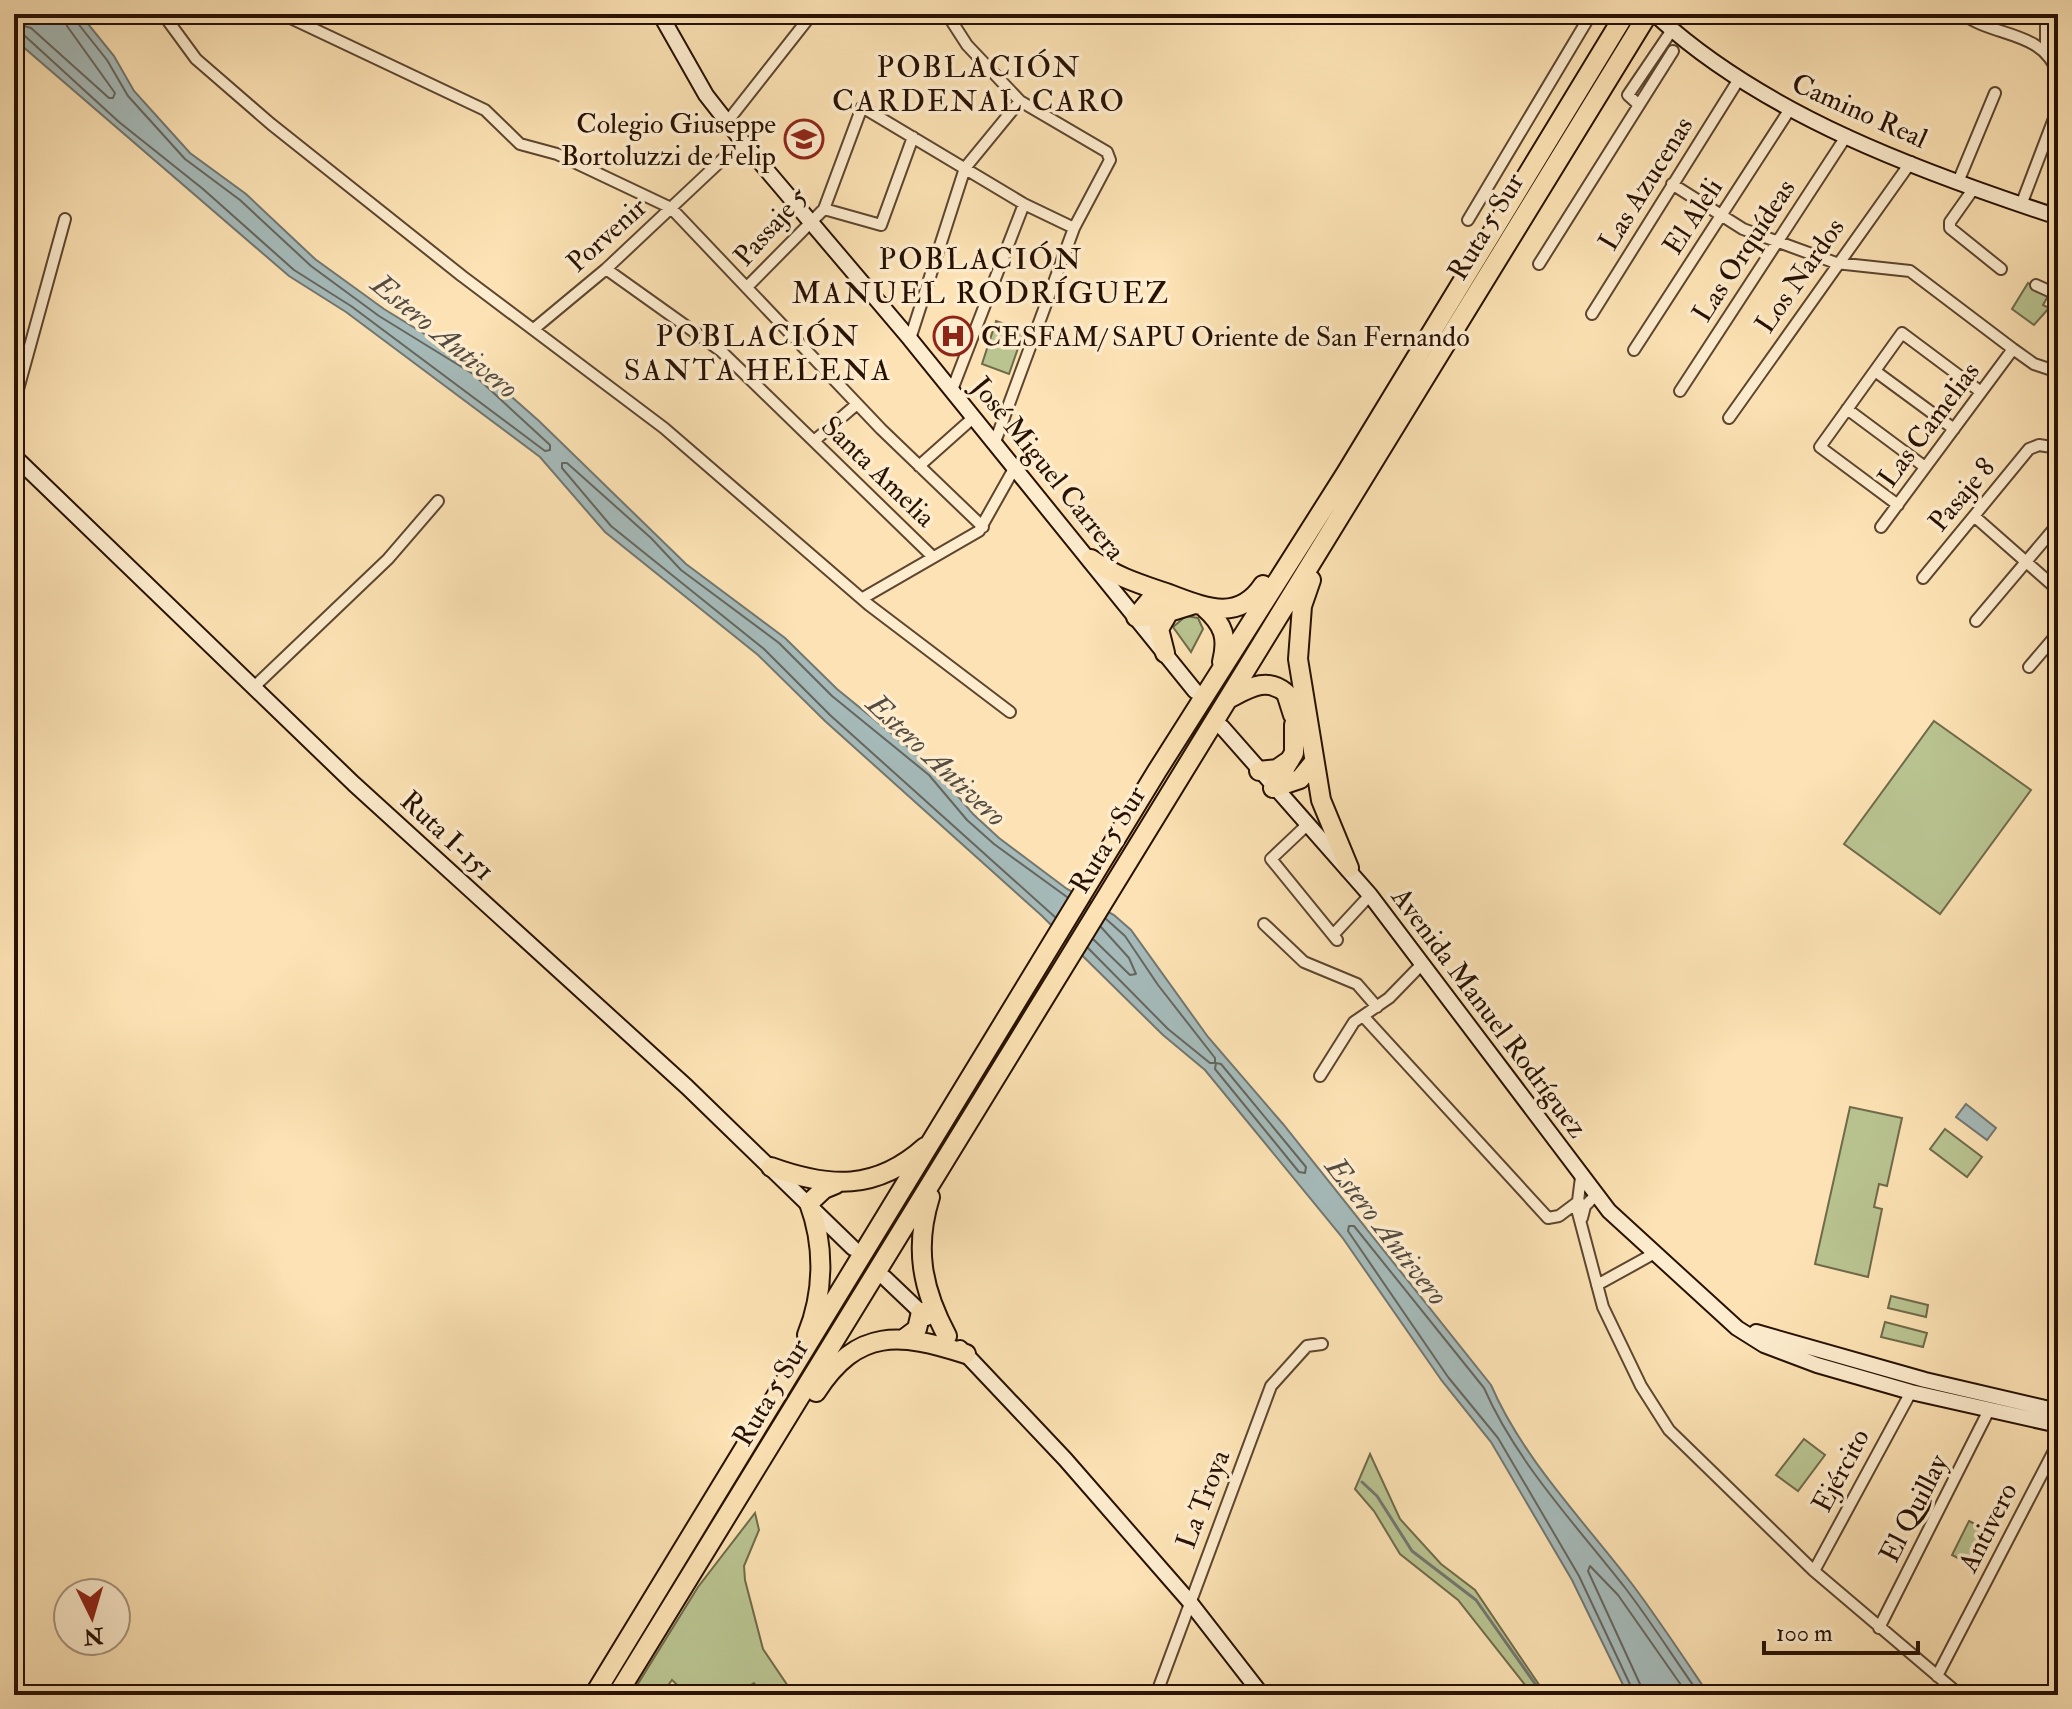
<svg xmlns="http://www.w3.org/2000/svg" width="2072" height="1709" font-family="'IM FELL Double Pica',serif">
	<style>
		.green { fill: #b9c491; stroke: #706a4a; stroke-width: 2 }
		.water { fill: #a5bab9; stroke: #737670; stroke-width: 2 }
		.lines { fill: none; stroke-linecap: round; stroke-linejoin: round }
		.shore { stroke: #66665e; stroke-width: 2 }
		.stream { stroke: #737670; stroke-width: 3 }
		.street-casing { stroke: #5d452f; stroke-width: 14 }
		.secondary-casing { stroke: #281103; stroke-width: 18 }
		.highway-casing { stroke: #281103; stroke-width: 22 }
		.street { stroke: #fdecce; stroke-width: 10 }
		.secondary { stroke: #fdecce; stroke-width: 14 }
		.highway { stroke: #fce2b4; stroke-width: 18 }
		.labels { text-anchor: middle; stroke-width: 7; stroke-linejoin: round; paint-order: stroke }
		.street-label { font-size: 28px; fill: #281103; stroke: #fdecce }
		.poi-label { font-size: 28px; fill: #281103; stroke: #fdecce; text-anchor: end }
		.neighbourhood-label { font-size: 30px; letter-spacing: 2px; fill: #281103; stroke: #fdecce }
		.water-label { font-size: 30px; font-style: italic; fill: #544c43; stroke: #fdecce }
	</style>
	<rect width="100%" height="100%" fill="#fce2b4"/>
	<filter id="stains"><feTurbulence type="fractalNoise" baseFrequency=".0025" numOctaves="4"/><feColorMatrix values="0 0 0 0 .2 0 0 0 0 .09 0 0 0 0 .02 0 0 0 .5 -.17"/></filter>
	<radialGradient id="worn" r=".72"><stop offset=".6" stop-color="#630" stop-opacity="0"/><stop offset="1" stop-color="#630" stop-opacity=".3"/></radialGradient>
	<path class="green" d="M2028 283 2048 296 2043 305 2049 308 2034 325 2012 309Z
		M996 321 1024 331 1009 374 982 364Z
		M1186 616 1198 618 1203 629 1191 652 1173 627Z
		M1934 721 2031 790 1940 914 1844 844Z
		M1850 1107 1902 1118 1887 1186 1879 1184 1874 1207 1882 1209 1868 1277 1815 1264Z
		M1945 1129 1982 1157 1967 1177 1930 1149Z
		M1891 1296 1928 1305 1926 1317 1888 1308Z
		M1885 1322 1927 1333 1923 1347 1881 1337Z
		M1804 1439 1825 1455 1798 1491 1776 1475Z
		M1370 1454 1400 1519 1441 1564 1475 1590 1546 1695H1533L1458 1600 1400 1554 1374 1511 1355 1489Z
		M755 1513 759 1530 744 1566 745 1580 763 1649 794 1695H762L754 1683 734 1695H688L672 1680 661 1695H631L698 1587Z
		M1969 1521 1996 1535 1979 1569 1952 1555Z"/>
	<path class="water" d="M14 14H80L114 56 134 91 190 153 246 194 315 259 384 309 478 367 539 421 686 564 785 638 837 689 935 769 973 814 999 838 1067 889 1114 915 1131 930 1208 1037 1283 1124 1491 1385C1523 1459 1584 1521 1632 1584 1659 1620 1684 1658 1709 1695H1628L1572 1580 1491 1442 1442 1381 1342 1237 1205 1070 1163 1035 1041 915 825 721 758 655 605 532 540 457 346 312 289 276 14 39Z
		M1966 1104 1996 1128 1987 1140 1956 1117Z"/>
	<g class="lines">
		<path class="shore" d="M14 23 31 28 109 98H113L115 93 67 26 65 14
			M14 33 25 36 119 122 203 189 294 270 351 306 545 451 550 450V445L473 374 379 316 311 266 240 200 185 159 128 96 107 60 76 21 75 14
			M1055 917 830 715 764 649 611 526 562 468V463H567L651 538 681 570 779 643 832 696 929 775 967 820 994 844 1067 897
			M1093 939 1130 975 1136 974 1129 958 1101 927
			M1088 948 1168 1029 1210 1063H1215V1058L1158 985 1125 936 1106 919
			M1216 1063 1221 1064 1306 1167 1305 1173 1299 1172 1215 1069Z
			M1635 1695 1579 1576 1498 1438 1448 1377 1348 1231 1349 1226H1354L1484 1388C1517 1463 1576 1525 1626 1589 1652 1623 1675 1660 1700 1695
			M1645 1695 1588 1571 1590 1566 1618 1595 1688 1695"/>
		<path class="stream" d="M1362 1482 1377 1496 1412 1551 1476 1600 1543 1695"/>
		<g class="street-casing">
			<path id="street" d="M163 14 196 59 271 124 462 276 664 428 869 605 1010 712
				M282 14 485 110 520 144 557 154 671 208 881 429 983 527
				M947 14 967 45 1020 101 1107 152 1110 160 1074 228 995 442
				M1963 14C1995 38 2043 30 2058 74
				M2046 50V14
				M1639 105 1628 95 1672 30
				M727 122 812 14
				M1958 182 1995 93
				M1672 184 1743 229 1836 263 1910 271 2013 349 2034 364 2058 372
				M1974 188 1950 222V228L2001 269
				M2021 205 2058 108
				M824 209 881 225 913 137
				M1468 220 1591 14
				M1539 264 1673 51
				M606 269 721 351 933 557
				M2036 285 2058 295
				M747 287 824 209 862 107 1024 204 1074 228
				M1592 314 1739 79
				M535 328 606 269 742 141
				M910 339 965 168 1020 101
				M1634 350 1790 109
				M1875 371 1954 429
				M952 390 1024 204
				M1680 391 1847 135
				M14 404 65 219
				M1847 409 1925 467
				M1729 418 1911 162
				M814 441 857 404
				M919 466 974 417
				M1898 505 1820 447 1902 333 1981 392
				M1974 516 2058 590
				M1881 527 2013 349
				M1923 578 2029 449 2039 445 2058 448
				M863 598 979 531 1015 467
				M1976 621 2058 524
				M2029 667 2058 633
				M254 687 388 559 438 501
				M1308 824 1271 859 1337 940
				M1264 924 1304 962 1357 984 1377 1007
				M1333 935 1370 895
				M1364 1017 1548 1218 1559 1216 1579 1201
				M1320 1076 1354 1022 1389 998 1423 963
				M1581 1177 1577 1209 1603 1307 1641 1386 1669 1430 1814 1571 1960 1695
				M1582 1218 1585 1206 1596 1195
				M1597 1285 1653 1254
				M1814 1571 1911 1392
				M1879 1628 1989 1410
				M1937 1676 2058 1443
				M1156 1695 1271 1386 1307 1346 1322 1344"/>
		</g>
		<g class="secondary-casing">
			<path id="secondary" d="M660 14 706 95 742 141 910 339 1195 691
				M1659 18C1767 116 1921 172 2058 217
				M14 456 354 784 687 1087 853 1248
				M1222 727 1370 895 1609 1211 1737 1328 1764 1345 1817 1365 1911 1392 2058 1425
				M885 1278 927 1318
				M1756 1332 1925 1380 2058 1411
				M960 1348 1065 1459 1189 1601 1262 1695"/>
		</g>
		<g class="highway-casing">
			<path id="highway" d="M1091 559C1116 577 1140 584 1169 594 1204 607 1238 623 1263 585
				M1311 580 1302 606 1298 659 1321 800 1349 868
				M1169 595 1150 600 1136 617H1153L1195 604
				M1205 608C1224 625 1228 638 1222 662
				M1165 653 1159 629 1170 610
				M1228 699C1248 689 1266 676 1286 693L1293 715
				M1259 771 1277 769 1290 760
				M1273 788 1294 753V725
				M1273 788 1300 779 1314 762
				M771 1167C829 1188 876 1191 925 1147
				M930 1197C914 1248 922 1289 947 1336
				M807 1335C824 1293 825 1246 809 1203L824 1189 836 1184
				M905 1338 917 1329 921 1312
				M816 1392C858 1327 900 1333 966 1354
				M594 1695 1157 771 1346 473 1625 14
				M617 1695 1648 14"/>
		</g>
		<use href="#street" class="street"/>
		<use href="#secondary" class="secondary"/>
		<use href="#highway" class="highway"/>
	</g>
	<defs>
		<g id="school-ring" transform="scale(2)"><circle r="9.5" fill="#fdecce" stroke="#8f2418" stroke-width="1.5"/><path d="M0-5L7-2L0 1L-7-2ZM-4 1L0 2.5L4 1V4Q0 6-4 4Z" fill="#8f2418"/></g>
		<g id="hospital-ring" transform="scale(2)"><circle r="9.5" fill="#fdecce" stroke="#8f2418" stroke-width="1.5"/><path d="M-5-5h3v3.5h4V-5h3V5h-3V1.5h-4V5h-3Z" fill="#8f2418"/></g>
	</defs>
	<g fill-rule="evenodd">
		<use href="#school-ring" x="804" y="139"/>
		<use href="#hospital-ring" x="953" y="336"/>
	</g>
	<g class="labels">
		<g class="street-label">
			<text transform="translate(1860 110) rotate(24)" y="10">Camino Real</text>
			<text transform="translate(1645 183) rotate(-58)" y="10">Las Azucenas</text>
			<text transform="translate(1692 216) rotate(-57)" y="10">El Aleli</text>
			<text transform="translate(770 226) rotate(-48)" y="10">Passaje 5</text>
			<text transform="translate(1485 226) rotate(-59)" y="10">Ruta 5 Sur</text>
			<text transform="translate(606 234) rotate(-42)" y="10">Porvenir</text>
			<text transform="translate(1743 250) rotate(-57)" y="10">Las Orquídeas</text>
			<text transform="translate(1799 275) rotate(-55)" y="10">Los Nardos</text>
			<text transform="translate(1928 424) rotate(-53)" y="10">Las Camelias</text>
			<text transform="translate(1049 468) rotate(51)" y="10">José Miguel Carrera</text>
			<text transform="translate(879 471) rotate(44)" y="10">Santa Amelia</text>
			<text transform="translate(1961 494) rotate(-50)" y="10">Pasaje 8</text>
			<text transform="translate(448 835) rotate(43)" y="10">Ruta I-151</text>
			<text transform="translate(1107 839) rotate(-59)" y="10">Ruta 5 Sur</text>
			<text transform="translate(1490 1012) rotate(53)" y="10">Avenida Manuel Rodríguez</text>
			<text transform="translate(770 1392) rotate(-59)" y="10">Ruta 5 Sur</text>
			<text transform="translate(1840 1470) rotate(-62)" y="10">Ejército</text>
			<text transform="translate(1202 1499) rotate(-69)" y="10">La Troya</text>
			<text transform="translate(1913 1508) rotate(-63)" y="10">El Quillay</text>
			<text transform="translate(1987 1527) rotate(-63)" y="10">Antivero</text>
		</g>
		<g class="poi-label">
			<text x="776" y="133">Colegio Giuseppe<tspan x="776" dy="32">Bortoluzzi de Felip</tspan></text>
			<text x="981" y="346" text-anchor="start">CESFAM/ SAPU Oriente de San Fernando</text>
		</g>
		<g class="neighbourhood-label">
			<text x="979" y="77">POBLACIÓN<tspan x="979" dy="34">CARDENAL CARO</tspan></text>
			<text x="981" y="269">POBLACIÓN<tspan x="981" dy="34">MANUEL RODRÍGUEZ</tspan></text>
			<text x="758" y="346">POBLACIÓN<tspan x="758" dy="34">SANTA HELENA</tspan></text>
		</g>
		<g class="water-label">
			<text transform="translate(445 336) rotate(39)" y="10">Estero Antivero</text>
			<text transform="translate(937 760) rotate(43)" y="10">Estero Antivero</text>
			<text transform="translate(1387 1231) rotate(52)" y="10">Estero Antivero</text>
		</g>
	</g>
	<rect width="2072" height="1709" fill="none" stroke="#fce2b4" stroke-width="48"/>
	<rect x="16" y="16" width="2040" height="1677" fill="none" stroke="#281103" stroke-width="4"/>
	<rect x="24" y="24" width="2024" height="1661" fill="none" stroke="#281103" stroke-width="2"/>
	<g transform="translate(92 1617) rotate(175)"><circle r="38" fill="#fdecce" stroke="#a8947d" stroke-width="2"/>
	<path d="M0-6L14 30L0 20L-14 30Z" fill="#8f2418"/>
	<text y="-12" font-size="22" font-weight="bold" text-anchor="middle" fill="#281103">N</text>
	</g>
	<path d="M1764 1641v12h154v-12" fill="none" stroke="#281103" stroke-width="4"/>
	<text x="1776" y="1641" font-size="24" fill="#281103" stroke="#fdecce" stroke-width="6" paint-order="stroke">100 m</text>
	<rect width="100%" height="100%" filter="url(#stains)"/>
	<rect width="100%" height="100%" fill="url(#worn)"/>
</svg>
